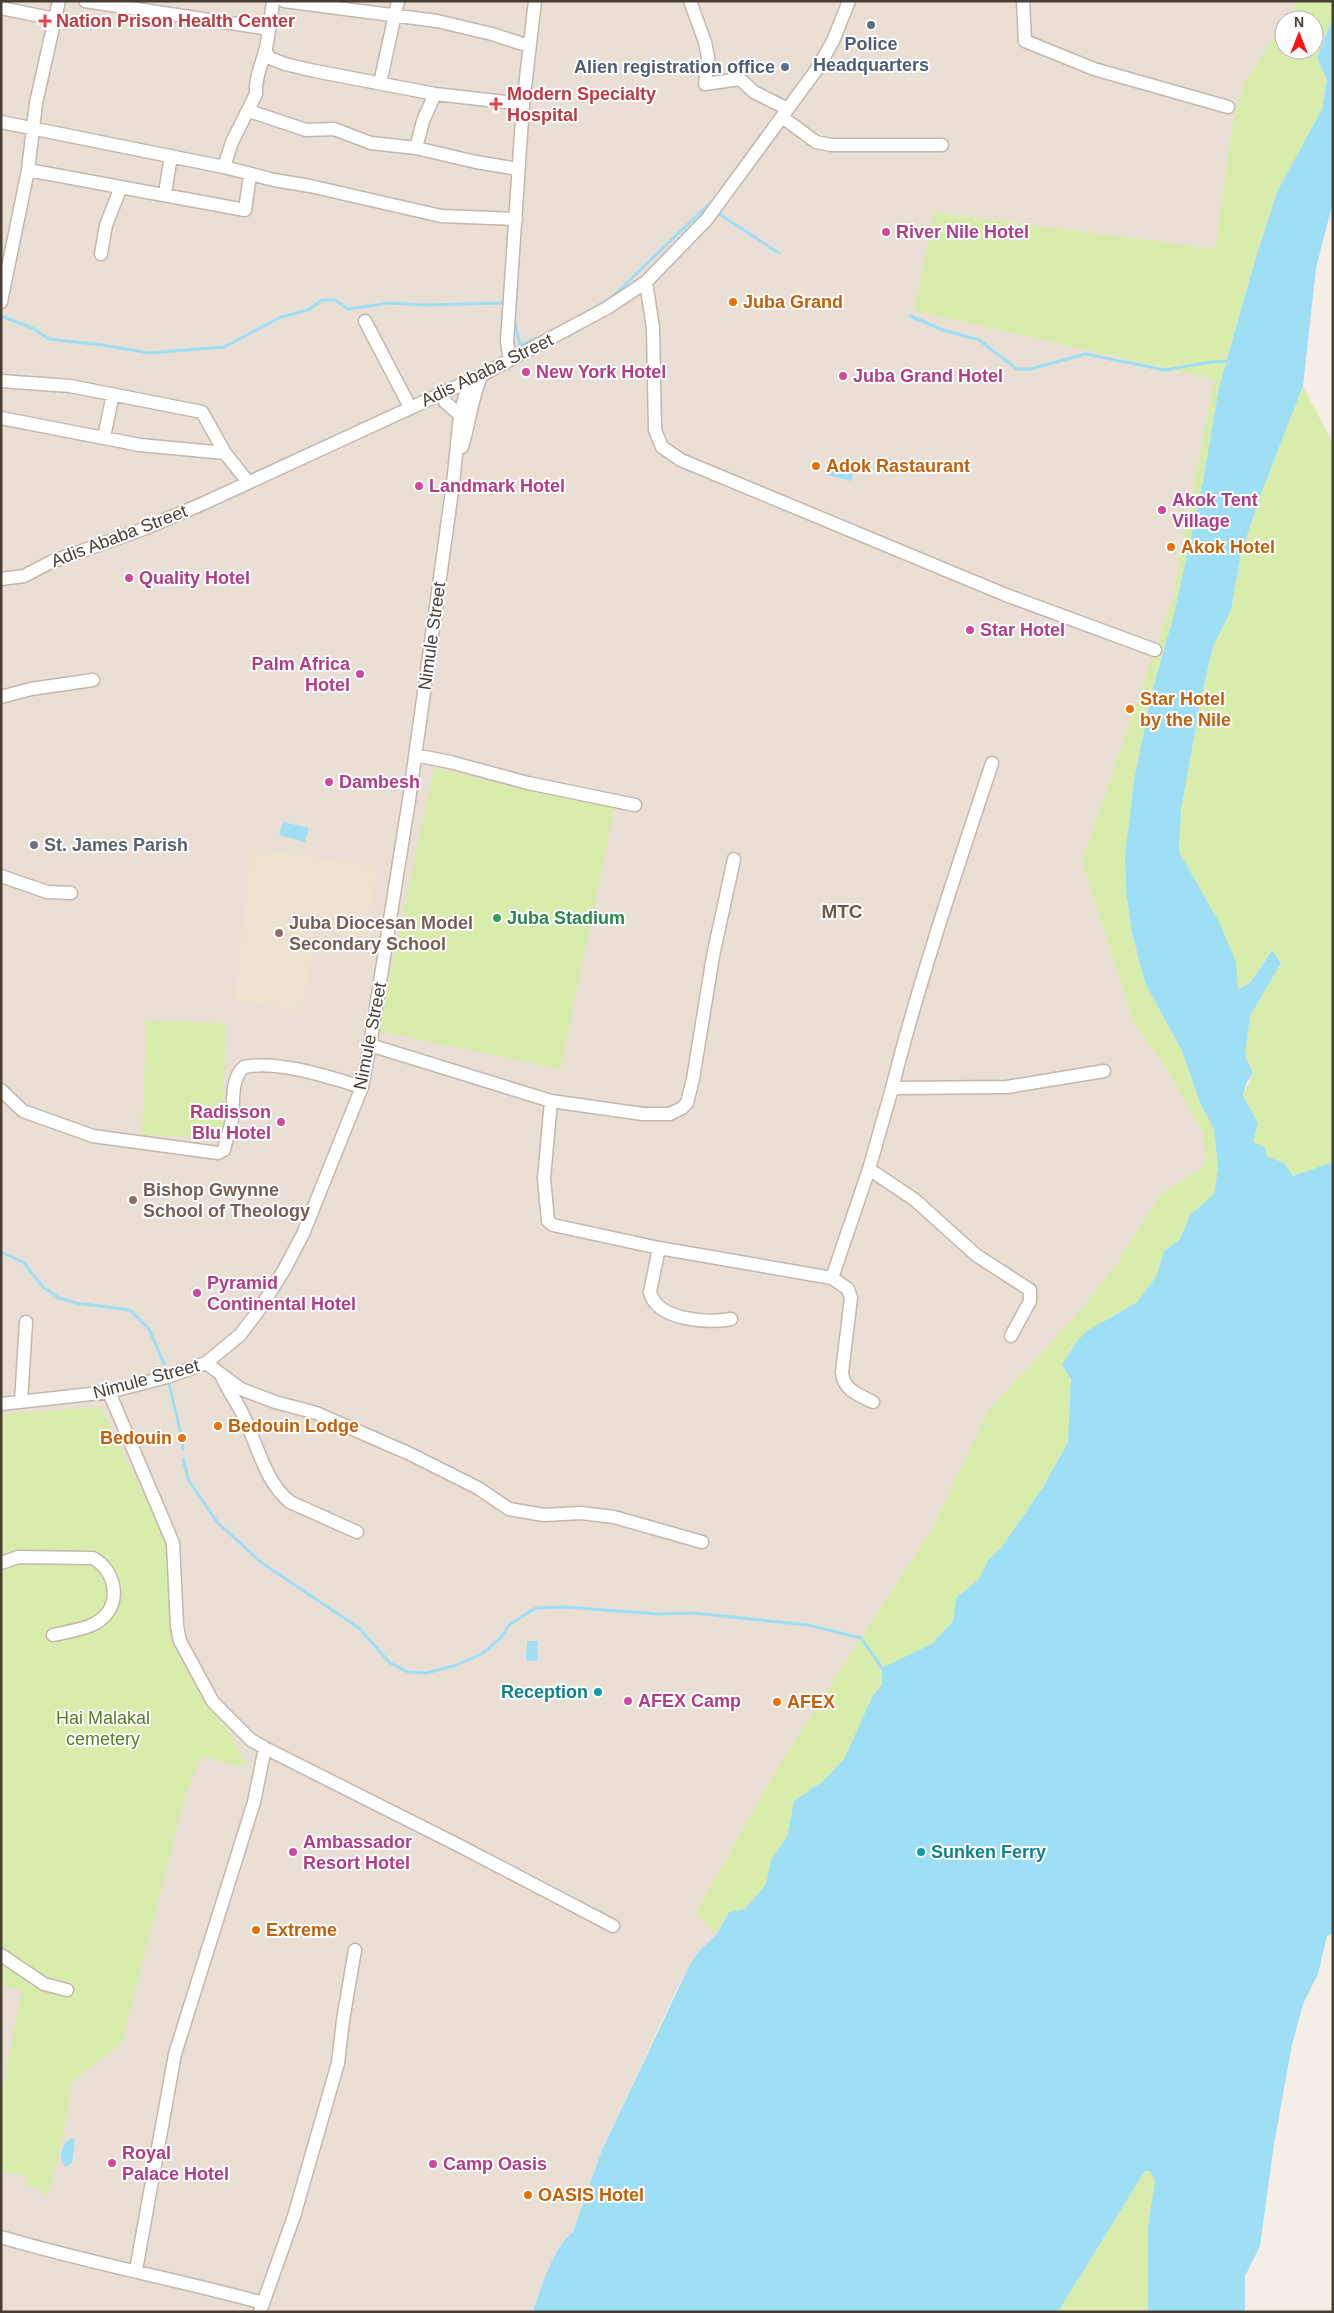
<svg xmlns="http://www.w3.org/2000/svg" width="1334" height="2313" font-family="Arial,sans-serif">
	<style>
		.residential { fill: #e9dfd4 }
		.education { fill: #efe1cf }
		.green { fill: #d8ecac }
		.water { fill: #9edff6 }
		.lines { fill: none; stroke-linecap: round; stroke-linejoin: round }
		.stream { stroke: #9edff6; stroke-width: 3 }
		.minor-casing { stroke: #c4b7ab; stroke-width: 15 }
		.minor { stroke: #fff; stroke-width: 12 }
		.health-dot { fill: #e0444e; stroke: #fff; stroke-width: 2 }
		.service-dot { fill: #5c6f8a; stroke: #fff; stroke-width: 2 }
		.hotel-dot { fill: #d1479c; stroke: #fff; stroke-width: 2 }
		.food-dot { fill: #e8710a; stroke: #fff; stroke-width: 2 }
		.worship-dot { fill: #6b7280; stroke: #fff; stroke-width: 2 }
		.leisure-dot { fill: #2e9e5b; stroke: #fff; stroke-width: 2 }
		.education-dot { fill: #8d6e63; stroke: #fff; stroke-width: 2 }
		.culture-dot { fill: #0f9aa8; stroke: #fff; stroke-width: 2 }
		.labels { text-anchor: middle; stroke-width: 4; stroke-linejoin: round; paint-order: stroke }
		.health-label { font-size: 18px; font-weight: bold; fill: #be3a42; stroke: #fff; text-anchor: start }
		.service-label { font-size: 18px; font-weight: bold; fill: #4e5e75; stroke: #fff }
		.hotel-label { font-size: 18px; font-weight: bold; fill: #b23c85; stroke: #fff; text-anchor: start }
		.food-label { font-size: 18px; font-weight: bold; fill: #c56008; stroke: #fff; text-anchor: start }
		.street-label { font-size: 18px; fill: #483e35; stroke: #fff }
		.worship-label { font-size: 18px; font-weight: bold; fill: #5b616d; stroke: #fff; text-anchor: start }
		.leisure-label { font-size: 18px; font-weight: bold; fill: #27864d; stroke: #fff; text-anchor: start }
		.education-label { font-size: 18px; font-weight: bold; fill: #785e54; stroke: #fff; text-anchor: start }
		.culture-label { font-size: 18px; font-weight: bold; fill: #0d838f; stroke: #fff; text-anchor: end }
		.park-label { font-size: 18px; fill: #537e24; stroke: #fff }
		.neighbourhood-label { font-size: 19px; font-weight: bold; fill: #6b5a4b; stroke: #fff }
	</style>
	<rect width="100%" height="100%" fill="#f4eee6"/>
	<path class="residential" d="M1 1H1298L1245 81 1233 119 1215 249 935 212 914 311 1214 379 1172 600 1082 861 1134 1024 1164 1064 1204 1134 1206 1165 1160 1195 1117 1264 1074 1318 989 1409 932 1529 781 1762 696 1913 717 1934 700 1950 677 1988 602 2150 573 2232 566 2237 560 2247 533 2312H1Z"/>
	<path class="education" d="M251 848 378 867 365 939 317 928 301 1011 235 1000Z"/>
	<path class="green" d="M1298 1H1333V17L1317 58 1327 80 1322 109 1277 192 1256 257 1219 387 1203 481 1174 614 1152 692 1134 780 1125 856 1126 892 1132 933 1145 983 1182 1051 1201 1105 1214 1129 1218 1168 1214 1194 1190 1215 1180 1239 1164 1251 1156 1277 1136 1303 1104 1320 1076 1342 1069 1352 1072 1404 1068 1442 1043 1487 1001 1548 988 1560 979 1579 956 1598 953 1621 933 1643 882 1668V1685L873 1695 844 1759 823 1781 794 1801 787 1837 771 1860 766 1884 745 1909 729 1912 717 1934 696 1913 781 1762 932 1529 989 1409 1074 1318 1117 1264 1160 1195 1206 1165 1204 1134 1164 1064 1134 1024 1082 861 1172 600 1214 379 914 311 934 212 1215 249 1233 119 1245 81 1284 22V50H1314V20H1285Z
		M1303 386 1333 444V1162L1293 1176 1283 1162 1267 1157 1253 1142 1251 1110 1243 1096 1253 1073 1245 1056 1250 1016 1281 963 1271 950 1250 983 1238 989 1197 885 1179 852 1181 810 1202 693 1213 647 1231 610 1241 554 1262 491Z
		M434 768 615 806 560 1069 378 1031Z
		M146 1021 226 1023 222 1138 142 1135Z
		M100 1407 165 1536 172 1631 181 1658 201 1696 228 1730 247 1767 201 1757 185 1796 122 2043 72 2082 61 2147 48 2196 35 2187 26 2185 27 2177 1 2171V2096L22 1990 1 1985V1414Z
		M1145 2171H1150L1155 2180 1148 2227V2312H1058Z"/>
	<path class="water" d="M1333 17V202L1316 268 1303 386 1262 491 1241 554 1231 610 1213 647 1202 693 1181 810 1179 852 1220 924 1236 962 1238 989 1250 983 1272 950 1281 963 1250 1016 1245 1056 1253 1073 1246 1084 1243 1096 1258 1123 1253 1142 1265 1148 1267 1157 1283 1162 1293 1176 1333 1162V1933L1327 1936 1318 1974 1303 2004 1292 2045 1274 2144 1260 2246 1245 2276V2312H1148V2227L1155 2180 1150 2171H1145L1058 2312H533C540 2289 554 2246 573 2232L602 2150 689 1966 700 1950 717 1934 729 1912 745 1909 766 1884 771 1860 787 1837 794 1801 823 1781 844 1759 873 1695 882 1685V1668L933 1643 953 1621 956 1598 979 1579 988 1560 1001 1548 1043 1487 1068 1442 1071 1379 1062 1365 1076 1342 1088 1330 1136 1303 1156 1277 1164 1251 1180 1239 1190 1215 1214 1194 1218 1168 1214 1129 1201 1105 1182 1051 1145 983 1132 933 1126 892 1125 856 1134 780 1152 692 1174 614 1203 481 1219 387 1256 257 1277 192 1322 109 1327 80 1317 58Z
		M831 464 854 470 851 481 828 475Z
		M283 822 309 828 305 842 279 835Z
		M527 1641H538L537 1661 526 1660Z
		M73 2138 75 2141 72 2163 66 2167C57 2157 61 2143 73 2138Z"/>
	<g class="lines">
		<path class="stream" d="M716 212 779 253
			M594 308 611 298 710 203
			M1 316 32 328 49 339 102 345 149 353 224 347 281 317 308 310 322 300H335L348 309 389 303 424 305 506 303
			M910 316 943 330 979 340 1017 369H1031L1085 354 1165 370 1211 362 1230 361
			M514 319 520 345 543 336
			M1 1252 23 1262 43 1287 59 1298 76 1303 130 1310 149 1329 164 1364
			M168 1380 181 1434 183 1449
			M183 1459 189 1481 218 1523 262 1563 359 1628 390 1663 408 1672 426 1673 457 1665 483 1653 501 1638 509 1625 536 1608 564 1607 657 1614 694 1613 808 1625 861 1638 882 1668"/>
		<g class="minor-casing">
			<path id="minor" d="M85 1 269 29
				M284 1 437 21 492 34 529 46
				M690 1 705 42 708 57 705 84 740 79 754 92 788 109
				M1023 1 1025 41 1094 69 1228 107
				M1 8 55 19
				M265 51 270 58 285 64 315 71 435 94 523 104
				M380 83 398 1
				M249 111 306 130 334 129 371 143 416 148 476 162 518 169
				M782 117 816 142 831 145H942
				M1 122 224 167 232 142 256 94C255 77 262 64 266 48 269 33 271 17 273 1
				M416 148 423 121 435 94
				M224 167 274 180 310 186 441 216 516 219
				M28 170 245 210 250 175
				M165 193 171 156
				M101 254 106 225 121 187
				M646 282 653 328 655 430 662 447 681 460 1006 595 1155 650
				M1 302 28 170 36 103 59 1
				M365 321 410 407
				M510 360 507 342 523 104 535 1
				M1 381 70 386 202 412 225 453 248 482
				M443 393 445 402 460 415
				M1 418 140 445 225 453
				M104 437 113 394
				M462 447C469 425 472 396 481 377
				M1 579 24 576 51 562 146 528 202 504 482 375 607 308 646 282 707 219 817 69 833 41 849 1
				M1 697 31 689 93 680
				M415 755 450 762 528 783 635 805
				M1 876 47 892 71 893
				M370 1045 551 1101 643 1114H670L682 1108 687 1103 693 1079 713 956 734 859
				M1 1090 23 1111 93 1136 218 1153 224 1150C226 1140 230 1130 232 1119 234 1103 230 1079 244 1067 279 1060 328 1077 362 1087
				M891 1092C919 981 956 872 992 763
				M551 1101 544 1178 548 1221 553 1225 659 1248 832 1278 869 1169 891 1092 896 1088 1007 1087 1104 1071
				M869 1169 915 1200 976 1255 1030 1290V1301L1011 1336
				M659 1248 650 1292C657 1321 708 1323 731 1319
				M832 1278 848 1289 851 1298 842 1372C843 1390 859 1395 873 1402
				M206 1363 241 1389 275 1402 316 1413 408 1453 478 1488 509 1509 544 1515 581 1513 614 1517 702 1542
				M222 1377C228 1391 238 1403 244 1417 258 1446 265 1482 290 1502L357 1532
				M109 1392 173 1543 177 1626 180 1641 213 1702 251 1740 265 1748 460 1846 613 1926
				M21 1402 26 1322
				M1 1404 109 1392 167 1377 206 1363 240 1335 259 1310 284 1270 303 1234 362 1087 370 1045 409 800 453 484 460 415 469 381
				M1 1563 18 1557 93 1558C118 1572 123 1609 94 1624 82 1630 66 1632 53 1635
				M1 1955 44 1984 67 1990
				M1 2237C88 2263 176 2279 263 2303
				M136 2270 175 2054 254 1802 265 1748
				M260 2312 294 2216 338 2063 343 2020 355 1950"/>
		</g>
		<use href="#minor" class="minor"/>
	</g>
	<g class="health-dot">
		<path d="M42.5 13.5h5v5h5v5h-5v5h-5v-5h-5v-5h5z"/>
		<path d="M493.5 96.5h5v5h5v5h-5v5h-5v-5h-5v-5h5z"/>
	</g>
	<g class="service-dot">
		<circle cx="871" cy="25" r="5"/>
		<circle cx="785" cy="67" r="5"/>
	</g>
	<g class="hotel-dot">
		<circle cx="886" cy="232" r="5"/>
		<circle cx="526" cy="372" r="5"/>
		<circle cx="843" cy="376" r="5"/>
		<circle cx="419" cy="486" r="5"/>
		<circle cx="1162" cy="510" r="5"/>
		<circle cx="129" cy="578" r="5"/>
		<circle cx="970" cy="630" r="5"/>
		<circle cx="360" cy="674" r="5"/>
		<circle cx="329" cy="782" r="5"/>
		<circle cx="281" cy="1122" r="5"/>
		<circle cx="197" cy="1293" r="5"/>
		<circle cx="628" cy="1701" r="5"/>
		<circle cx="293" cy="1852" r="5"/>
		<circle cx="112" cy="2163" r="5"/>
		<circle cx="433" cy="2164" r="5"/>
	</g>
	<g class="food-dot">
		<circle cx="733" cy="302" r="5"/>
		<circle cx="816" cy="466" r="5"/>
		<circle cx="1171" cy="547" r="5"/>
		<circle cx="1130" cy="709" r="5"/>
		<circle cx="218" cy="1426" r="5"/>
		<circle cx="182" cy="1438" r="5"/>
		<circle cx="777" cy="1702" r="5"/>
		<circle cx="256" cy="1930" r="5"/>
		<circle cx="528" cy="2195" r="5"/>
	</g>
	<circle class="worship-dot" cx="34" cy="845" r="5"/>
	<circle class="leisure-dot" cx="497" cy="918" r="5"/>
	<g class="education-dot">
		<circle cx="279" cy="933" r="5"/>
		<circle cx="133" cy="1200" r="5"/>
	</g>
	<g class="culture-dot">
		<circle cx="598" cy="1692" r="5"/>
		<circle cx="921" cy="1852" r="5"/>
	</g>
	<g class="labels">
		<g class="health-label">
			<text x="56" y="27">Nation Prison Health Center</text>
			<text x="507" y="100">Modern Specialty<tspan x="507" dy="21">Hospital</tspan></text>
		</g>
		<g class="service-label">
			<text x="871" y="50">Police<tspan x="871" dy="21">Headquarters</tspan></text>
			<text x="775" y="73" text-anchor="end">Alien registration office</text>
		</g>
		<g class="hotel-label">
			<text x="896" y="238">River Nile Hotel</text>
			<text x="536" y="378">New York Hotel</text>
			<text x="853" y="382">Juba Grand Hotel</text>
			<text x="429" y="492">Landmark Hotel</text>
			<text x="1172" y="506">Akok Tent<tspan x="1172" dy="21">Village</tspan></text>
			<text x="139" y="584">Quality Hotel</text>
			<text x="980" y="636">Star Hotel</text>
			<text x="350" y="670" text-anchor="end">Palm Africa<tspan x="350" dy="21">Hotel</tspan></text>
			<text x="339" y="788">Dambesh</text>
			<text x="271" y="1118" text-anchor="end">Radisson<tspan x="271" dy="21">Blu Hotel</tspan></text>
			<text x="207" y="1289">Pyramid<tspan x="207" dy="21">Continental Hotel</tspan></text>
			<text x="638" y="1707">AFEX Camp</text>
			<text x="303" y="1848">Ambassador<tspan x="303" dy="21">Resort Hotel</tspan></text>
			<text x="122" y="2159">Royal<tspan x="122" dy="21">Palace Hotel</tspan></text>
			<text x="443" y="2170">Camp Oasis</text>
		</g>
		<g class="food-label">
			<text x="743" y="308">Juba Grand</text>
			<text x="826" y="472">Adok Rastaurant</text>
			<text x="1181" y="553">Akok Hotel</text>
			<text x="1140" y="705">Star Hotel<tspan x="1140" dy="21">by the Nile</tspan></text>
			<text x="228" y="1432">Bedouin Lodge</text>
			<text x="172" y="1444" text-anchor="end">Bedouin</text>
			<text x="787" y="1708">AFEX</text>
			<text x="266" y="1936">Extreme</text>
			<text x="538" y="2201">OASIS Hotel</text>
		</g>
		<g class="street-label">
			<text transform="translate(487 370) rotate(-26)" y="6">Adis Ababa Street</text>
			<text transform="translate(119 536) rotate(-21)" y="6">Adis Ababa Street</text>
			<text transform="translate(432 636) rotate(-82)" y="6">Nimule Street</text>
			<text transform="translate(370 1036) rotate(-79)" y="6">Nimule Street</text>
			<text transform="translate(146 1379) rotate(-15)" y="6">Nimule Street</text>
		</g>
		<g class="worship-label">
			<text x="44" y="851">St. James Parish</text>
		</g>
		<g class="leisure-label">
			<text x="507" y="924">Juba Stadium</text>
		</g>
		<g class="education-label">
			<text x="289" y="929">Juba Diocesan Model<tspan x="289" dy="21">Secondary School</tspan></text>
			<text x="143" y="1196">Bishop Gwynne<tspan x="143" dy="21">School of Theology</tspan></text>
		</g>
		<g class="culture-label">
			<text x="588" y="1698">Reception</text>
			<text x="931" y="1858" text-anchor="start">Sunken Ferry</text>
		</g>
		<g class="park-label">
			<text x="103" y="1724">Hai Malakal<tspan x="103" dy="21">cemetery</tspan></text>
		</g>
		<g class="neighbourhood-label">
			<text x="842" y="918">MTC</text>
		</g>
	</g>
	<rect width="1334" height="2313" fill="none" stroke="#483e35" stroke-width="5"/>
	<g transform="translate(1299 35)"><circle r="24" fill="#ffffff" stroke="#b6b2ae"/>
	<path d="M0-4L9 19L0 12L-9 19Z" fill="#ff1413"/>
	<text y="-8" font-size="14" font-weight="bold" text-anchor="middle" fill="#483e35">N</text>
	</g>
</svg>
